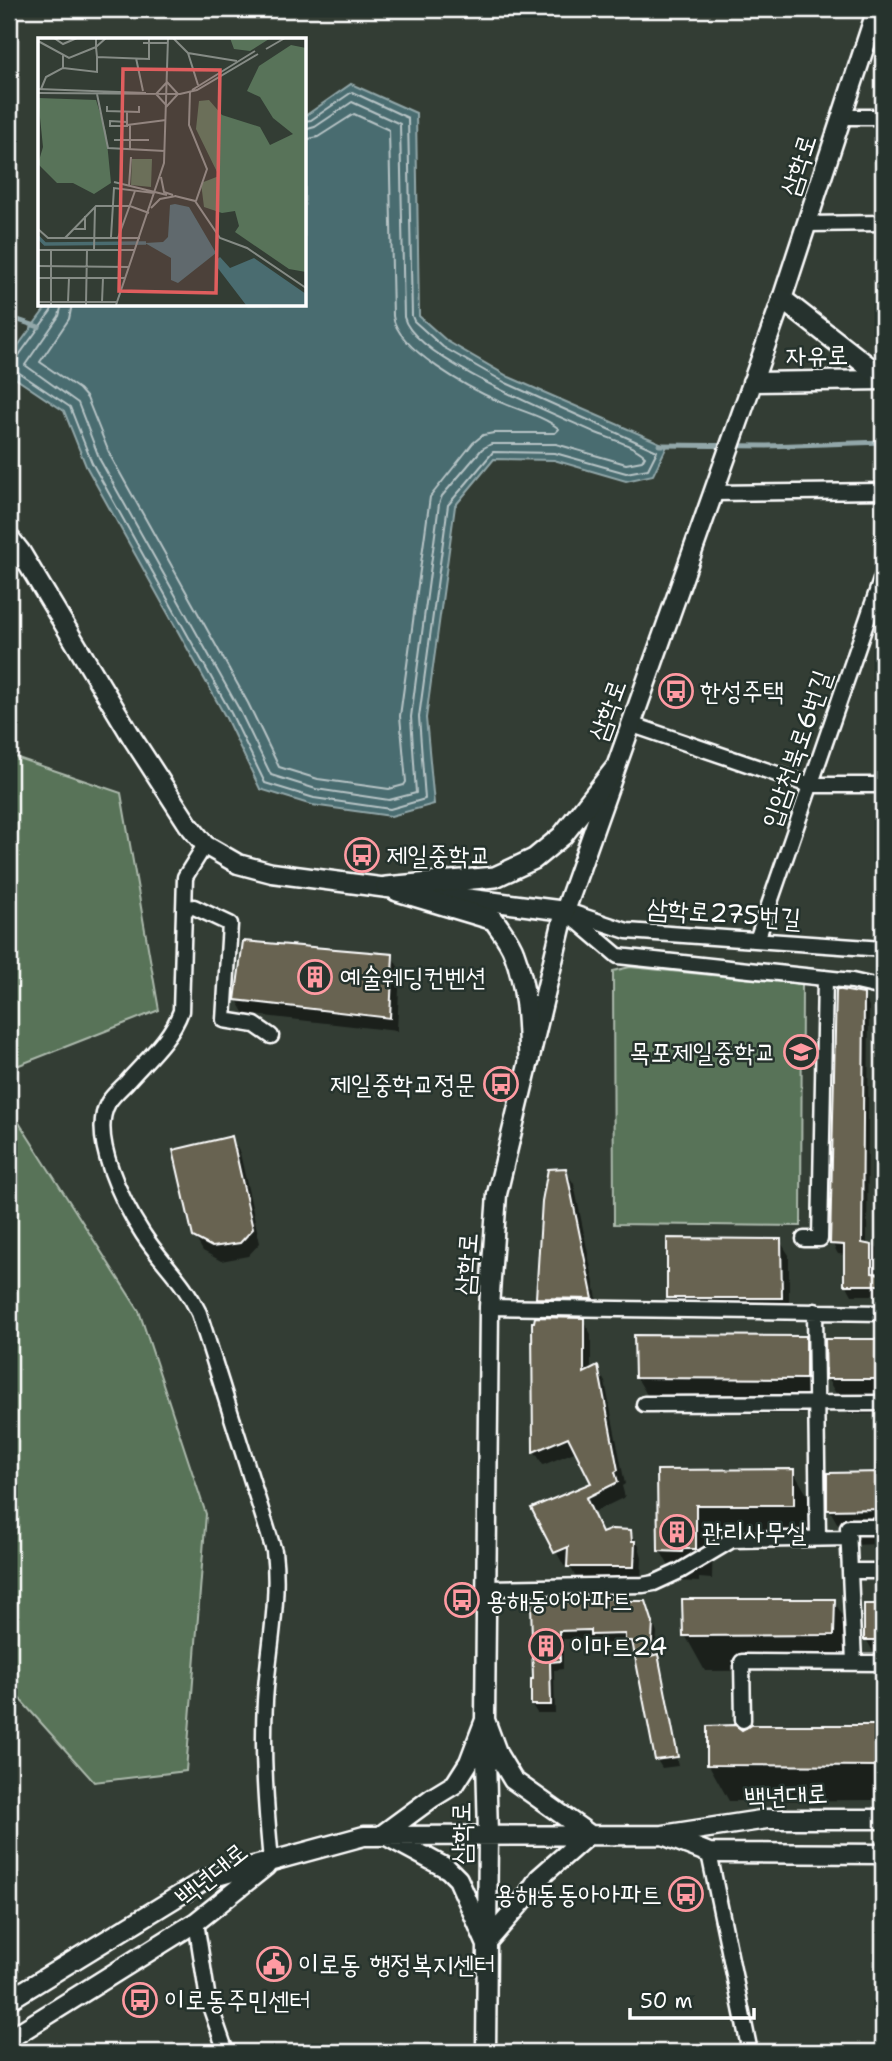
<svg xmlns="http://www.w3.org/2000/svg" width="892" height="2061" font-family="'Shantell Sans','Poor Story',sans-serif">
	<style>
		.green { fill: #587359; stroke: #acb9ac; stroke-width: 2 }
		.water { fill: #4a6c70; stroke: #92a7a9; stroke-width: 2 }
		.shadow { fill: #0007 }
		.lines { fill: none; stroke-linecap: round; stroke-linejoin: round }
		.shore { stroke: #b7c4c6; stroke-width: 2 }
		.stream { stroke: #92a7a9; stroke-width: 5 }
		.building { fill: #686351; stroke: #fff; stroke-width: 2 }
		.minor-casing { stroke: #fff; stroke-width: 19 }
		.tertiary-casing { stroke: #fff; stroke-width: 23 }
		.secondary-casing { stroke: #fff; stroke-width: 24 }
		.minor { stroke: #26332d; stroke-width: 14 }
		.tertiary { stroke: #26332d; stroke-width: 18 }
		.secondary { stroke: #26332d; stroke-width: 19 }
		.labels { text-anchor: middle; stroke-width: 5; stroke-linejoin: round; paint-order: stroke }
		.street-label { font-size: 26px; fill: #fff; stroke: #26332d }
		.poi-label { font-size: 26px; fill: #fff; stroke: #26332d; text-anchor: start }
		.inset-river { fill: none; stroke: #4a6c70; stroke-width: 3.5 }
		.inset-road { fill: none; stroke: #858b85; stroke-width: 2 }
		.view { fill: #e05e5e; fill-opacity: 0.15; stroke: #e05e5e; stroke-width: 3.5 }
		.inset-edge { fill: none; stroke: #fff; stroke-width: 3.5 }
	</style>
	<rect width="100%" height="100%" fill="#333d34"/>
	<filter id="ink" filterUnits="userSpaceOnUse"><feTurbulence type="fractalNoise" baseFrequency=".0143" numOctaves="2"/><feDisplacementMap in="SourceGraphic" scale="14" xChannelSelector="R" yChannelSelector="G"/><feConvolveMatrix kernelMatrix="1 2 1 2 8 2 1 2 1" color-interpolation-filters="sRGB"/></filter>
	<g filter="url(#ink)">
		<path class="green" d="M9 755 121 793 159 1010 9 1069Z
			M630 967 802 984 801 1226 614 1224 613 971Z
			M9 1107 139 1311 206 1514 186 1771 94 1782 9 1687Z"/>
		<path class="water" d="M351 84 416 113 419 316 447 341 509 377 667 446 653 475 626 481 554 460 494 459 455 506 426 718 434 804 391 816 312 805 260 789 225 716 86 466 64 411 9 374V358L48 305 304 304 305 116Z"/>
		<path class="shadow" d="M392 956 400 970 397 1031 245 1014 237 1000Z
			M863 995 869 1006 867 1246 883 1248V1295H852L846 1284V1255L838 1254 832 1243Z
			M231 1138 240 1153 260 1243 248 1256 221 1261 203 1251 195 1237Z
			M565 1170 574 1184 600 1313 546 1312 538 1298Z
			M780 1241 789 1255V1312H677L669 1298Z
			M583 1320 591 1334V1371L597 1369 605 1382 625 1484 622 1486 625 1497 592 1513 602 1534 630 1531 639 1546 642 1557 641 1581 577 1580 569 1564 564 1566 533 1509 593 1484 577 1451 543 1465 535 1452 534 1323Z
			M805 1338 827 1377V1341H883V1414H848L825 1375 826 1414 658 1413 637 1378Z
			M658 1471H793L811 1501 810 1535H713L712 1579 699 1578V1582L677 1581 660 1550Z
			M883 1473V1544L850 1545 829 1509V1474Z
			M834 1601 855 1637 854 1670 705 1671 685 1635Z
			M645 1603 657 1633 655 1657 661 1663H658L678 1766 662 1768 657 1760 636 1650H632L627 1642 597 1644 594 1639H563V1669L554 1670 555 1713H537L532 1705 535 1681 533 1604Z
			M866 1605H883V1669L866 1639Z
			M883 1726V1800L729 1801 709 1765 742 1732 751 1727Z"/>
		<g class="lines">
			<path class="shore" d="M62 304 59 316 25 365 78 403 100 460 239 709 271 775 316 789 389 800 416 793 411 717 439 504 442 496 482 449 491 444H556L626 464 642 461 645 456C633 445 611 439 596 433 557 415 413 358 404 317L400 124 352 102 315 127 304 130
				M72 304 69 319 40 362 79 389 87 398 110 455 248 703 279 767 318 779 389 789 404 785 406 782 400 716 430 497 473 443 483 435 494 433H555L559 429C544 416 518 410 500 402 471 389 397 350 393 316L389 130 354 114 318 137 304 140
				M9 361 17 358 51 311 53 304
				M9 369 15 370 70 407 92 463 231 713 265 783 314 798 390 809 425 799 419 717 448 505 493 452 555 453 626 473 648 469 657 451 506 383 443 347 414 321 412 316 408 118 352 92 311 120 304 121"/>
			<path class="stream" d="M9 317 39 327
				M659 445 767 446 883 442"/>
		</g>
		<path class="building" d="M243 941 393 954 390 1018 235 1000Z
			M836 989 864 994 862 1243 872 1245V1273L883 1274V1285H844V1245L830 1244Z
			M232 1136 253 1229 240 1243 212 1247 193 1237 173 1150Z
			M566 1168 593 1299 536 1298 542 1201 548 1169Z
			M667 1238 781 1239 782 1298H667Z
			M535 1317 584 1318V1373L598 1366 618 1470 615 1472 618 1482 586 1498 602 1533 612 1529 631 1530 632 1541H635L634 1567H567L568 1547 554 1553 531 1508 591 1483 568 1437 533 1452 532 1322H534Z
			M634 1335 806 1336V1379L635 1378Z
			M825 1339H883V1379H826Z
			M794 1469V1505H696V1549H683L682 1552 658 1551 657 1470Z
			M883 1472V1509L827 1510V1473Z
			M625 1598V1601H646L653 1623 651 1656 658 1654 678 1757 655 1760 632 1641H625V1634L590 1635V1630L559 1631 560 1661 550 1662 551 1705H531V1679H533L531 1602H590V1599Z
			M682 1599H835L834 1635 683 1636Z
			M864 1604H883V1640H864Z
			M735 1725 742 1730 751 1725H883V1766L707 1765V1726Z"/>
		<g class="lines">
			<g class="minor-casing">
				<path id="minor" d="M841 117H883
					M806 224 883 223
					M713 493 883 491
					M630 724 809 785H883
					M205 845 185 877 181 1011C171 1039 146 1060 126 1083 120 1089 112 1096 108 1103 89 1137 124 1205 143 1234 161 1262 184 1281 199 1313L274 1551C280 1601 268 1651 265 1701 262 1755 266 1808 271 1861
					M184 909 194 907 230 924 224 1020 255 1025 271 1036
					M565 911 618 956 852 981 883 988
					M573 913 627 931 883 949
					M757 940 883 574
					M804 1239H820L825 978
					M489 1307 883 1313
					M815 1311 818 1537
					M644 1404 883 1403
					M850 1571H883
					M486 1588 643 1585 654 1583 680 1571 732 1540 849 1538
					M854 1662 848 1527H883
					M743 1720 742 1662 883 1663
					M709 1853 750 2052
					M196 1922 208 2000 226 2052"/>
			</g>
			<g class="tertiary-casing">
				<path id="tertiary" d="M752 382 883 380
					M9 537 20 551 133 739 188 824 205 845 238 864 272 873 565 911
					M485 1720 498 1755 513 1780 589 1834 539 1878 527 1896 486 1943 458 1879 448 1869 383 1834 432 1798 455 1784 469 1762Z
					M663 1835 709 1853 883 1854
					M9 2000 206 1879 364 1836 663 1835 767 1819H883
					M9 2039 196 1922 266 1866
					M486 2052 488 1834 485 1720 489 1307 497 1194 565 911 782 299 877 9"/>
			</g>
			<g class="secondary-casing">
				<path id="secondary" d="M782 299 883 378
					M386 887 495 877 534 859 562 836 614 770
					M397 891 494 920C501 931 510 941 514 953 527 987 528 1025 529 1061"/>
			</g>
			<use href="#minor" class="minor"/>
			<use href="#tertiary" class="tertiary"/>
			<use href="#secondary" class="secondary"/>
		</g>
	</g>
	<defs>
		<g id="bus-ring" transform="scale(1.75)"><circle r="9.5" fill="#26332d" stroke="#ff9aa2" stroke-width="1.5"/><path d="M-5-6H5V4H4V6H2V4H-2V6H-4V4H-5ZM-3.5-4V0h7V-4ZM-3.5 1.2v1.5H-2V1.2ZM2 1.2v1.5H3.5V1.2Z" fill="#ff9aa2"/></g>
		<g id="building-ring" transform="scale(1.75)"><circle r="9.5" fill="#26332d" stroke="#ff9aa2" stroke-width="1.5"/><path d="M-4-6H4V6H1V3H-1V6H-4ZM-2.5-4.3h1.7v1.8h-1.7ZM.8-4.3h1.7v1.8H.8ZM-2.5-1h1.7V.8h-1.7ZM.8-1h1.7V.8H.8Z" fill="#ff9aa2"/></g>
		<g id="school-ring" transform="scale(1.75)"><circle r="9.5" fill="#26332d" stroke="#ff9aa2" stroke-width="1.5"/><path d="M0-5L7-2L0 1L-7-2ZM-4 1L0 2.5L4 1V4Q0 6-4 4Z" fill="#ff9aa2"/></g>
		<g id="civic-ring" transform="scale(1.75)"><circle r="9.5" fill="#26332d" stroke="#ff9aa2" stroke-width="1.5"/><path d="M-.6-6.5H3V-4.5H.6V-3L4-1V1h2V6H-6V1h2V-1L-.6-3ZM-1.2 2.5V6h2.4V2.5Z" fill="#ff9aa2"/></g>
	</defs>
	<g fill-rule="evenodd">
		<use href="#bus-ring" x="676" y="691"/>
		<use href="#bus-ring" x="362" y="855"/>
		<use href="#building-ring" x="315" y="977"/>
		<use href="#school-ring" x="801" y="1052"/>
		<use href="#bus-ring" x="501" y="1084"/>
		<use href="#building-ring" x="677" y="1532"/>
		<use href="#bus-ring" x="462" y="1600"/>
		<use href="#building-ring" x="546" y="1646"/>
		<use href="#bus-ring" x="686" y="1894"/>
		<use href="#civic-ring" x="274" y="1964"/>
		<use href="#bus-ring" x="140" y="2000"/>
	</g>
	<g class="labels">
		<g class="street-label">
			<text transform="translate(798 165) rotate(-72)" y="9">삼학로</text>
			<text transform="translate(817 355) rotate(-1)" y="9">자유로</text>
			<text transform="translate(607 710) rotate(-70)" y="9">삼학로</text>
			<text transform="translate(796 749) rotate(-71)" y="9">입암천북로6번길</text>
			<text transform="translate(724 913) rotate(4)" y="9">삼학로275번길</text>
			<text transform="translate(466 1264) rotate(-86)" y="9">삼학로</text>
			<text transform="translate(786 1795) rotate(-3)" y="9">백년대로</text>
			<text transform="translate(461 1833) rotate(-90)" y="9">삼학로</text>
			<text transform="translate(211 1874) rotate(-39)" y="9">백년대로</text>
		</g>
		<g class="poi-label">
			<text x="700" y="700">한성주택</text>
			<text x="386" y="864">제일중학교</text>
			<text x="340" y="986">예술웨딩컨벤션</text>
			<text x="776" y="1061" text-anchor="end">목포제일중학교</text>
			<text x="476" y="1093" text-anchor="end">제일중학교정문</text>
			<text x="702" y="1541">관리사무실</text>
			<text x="486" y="1609">용해동아아파트</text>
			<text x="570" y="1655">이마트24</text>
			<text x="662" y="1903" text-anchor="end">용해동동아아파트</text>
			<text x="298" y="1973">이로동 행정복지센터</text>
			<text x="164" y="2009">이로동주민센터</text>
		</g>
	</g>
	<g transform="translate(38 38)">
		<rect width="268" height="268" fill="#333d34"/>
		<path d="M192 0H230L231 1 212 13 196 11ZM253 7 268 10V234L251 231 197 194 201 188 197 173 184 175 166 169 163 145 181 138 158 91 161 63 171 62 184 77 222 89 232 107 255 96 235 80 222 59 209 53 221 28ZM0 60 58 62 68 94 73 145 56 156 35 145H19L0 126 5 109ZM94 121H114L113 149 93 147Z" fill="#587359"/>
		<path d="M137 166 151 169 178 215 140 245 133 242V220L107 205 125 204 130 199 132 167ZM182 219 192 230 216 220 268 256V267H208L179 229 177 223Z" fill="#4a6c70"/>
		<path class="inset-river" d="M0 199 7 206 108 205"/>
		<path class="inset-road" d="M16 0 25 6 39 0M58 0V9L68 0M135 0 150 15 199 23M0 3 31 20 58 9 59 19M105 5H130M228 11 247 0M150 15 160 47M98 20 105 53M25 30 59 34V19L111 21V0M129 44 140 56 129 68 118 56ZM0 51 108 55M3 51 8 39 25 30V17M154 52 217 13M152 53 151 87 169 131 158 163M0 55 142 56 159 52 220 16M59 56 70 110 127 113M69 68V73L101 74V68M89 74V88H72V83L89 84M89 87 128 82M76 102H111M92 112V87M123 139 126 154 135 157M76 144 129 157M91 148 93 119M137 158 157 163 182 200 209 210 268 250M113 170 122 161 138 158M0 191 10 200H102M36 191H47V178M73 199 76 150 116 155M27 200 58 168H92L111 175M80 200 97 153M0 212H97M56 212 57 169M0 228 91 229M0 240H87M0 264H79M30 264 31 240M64 264 65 240M13 267V212M48 267 49 212M78 267 126 125 130 0"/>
		<path class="view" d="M85 31 182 32 178 255 81 253Z"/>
		<rect width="268" height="268" class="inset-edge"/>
	</g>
	<rect width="892" height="2061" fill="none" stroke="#26332d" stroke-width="35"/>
	<rect x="18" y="18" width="857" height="2026" fill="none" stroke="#fff" stroke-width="2.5" filter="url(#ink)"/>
	<path d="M630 2008v10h124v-10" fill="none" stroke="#ffffff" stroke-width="3.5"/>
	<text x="640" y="2008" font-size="21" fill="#ffffff" stroke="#26332d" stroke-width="5" paint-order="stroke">50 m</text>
</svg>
